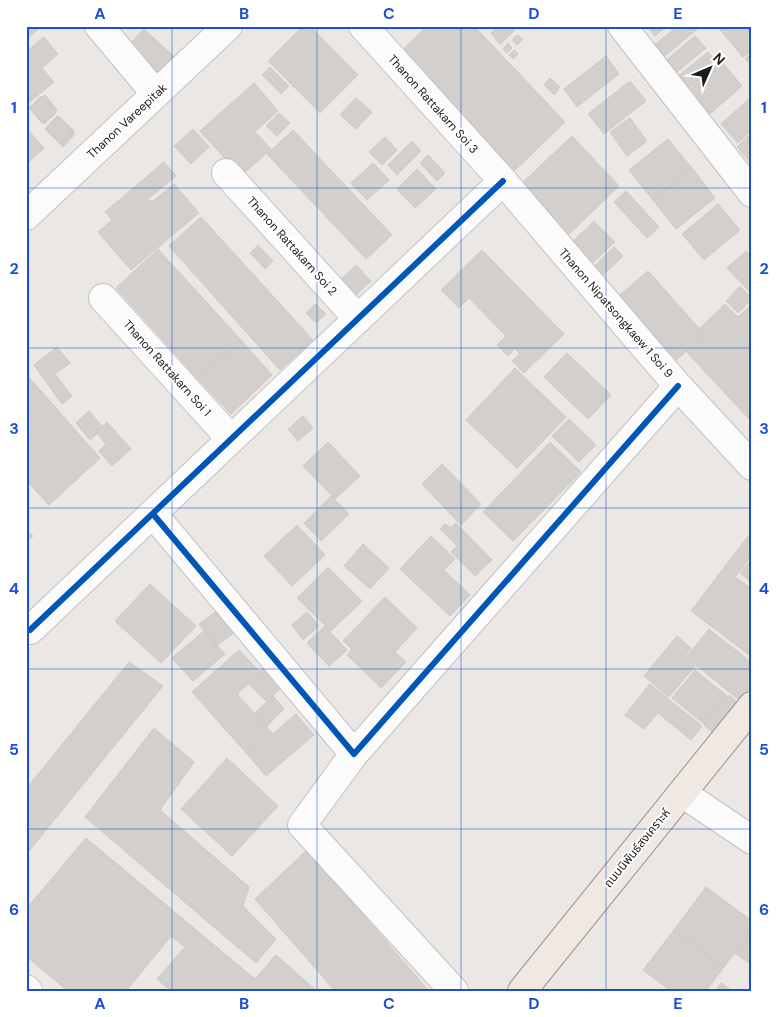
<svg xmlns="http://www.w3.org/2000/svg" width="778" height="1017" font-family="'DM Sans','Noto Sans Thai',sans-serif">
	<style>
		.building { fill: #d3cfcd; stroke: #cdc9c6 }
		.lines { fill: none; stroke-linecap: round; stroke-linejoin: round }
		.minor-casing { stroke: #c3c2c0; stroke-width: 30 }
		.major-casing { stroke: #a09281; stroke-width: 30 }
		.minor { stroke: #fcfbfb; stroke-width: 28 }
		.major { stroke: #f0e9e3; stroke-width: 28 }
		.cycleway-casing { stroke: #fff; stroke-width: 9 }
		.cycleway { stroke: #0057b8; stroke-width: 6 }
		.grid { fill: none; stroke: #1d4ed8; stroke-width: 1; stroke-opacity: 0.55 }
		.labels { text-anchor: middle; stroke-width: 4; stroke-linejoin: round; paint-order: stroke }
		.street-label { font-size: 12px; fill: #1c1c1c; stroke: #fff }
		.neatline { fill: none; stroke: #1d4ed8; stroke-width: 2 }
		.grid-label { font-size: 16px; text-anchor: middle; font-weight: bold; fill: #1d4ed8 }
	</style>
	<rect width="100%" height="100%" fill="#eae7e4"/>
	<path class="building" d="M26 26H41L26 40Z
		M303 26H310L358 75 320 113 268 61Z
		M427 26H474L565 122 510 175 396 56Z
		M498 26H510L514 31 500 44 491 33Z
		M647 26H667L655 36Z
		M678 26H701L661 59 652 47Z
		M717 26H752V50L743 57Z
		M144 29 181 63 163 82 126 48Z
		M517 35 523 39 517 45 512 40Z
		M695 36 706 48 673 75 663 63Z
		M44 37 58 54 42 68 54 82 26 105V52Z
		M508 43 512 48 507 53 503 49Z
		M514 50 518 54 513 59 509 55Z
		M708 52 719 64 687 90 677 77Z
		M752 53V66L745 59Z
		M606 56 619 74 577 107 564 89Z
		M722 62 742 86 705 118 685 94Z
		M270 67 289 86 281 94 262 75Z
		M550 78 560 87 554 95 544 85Z
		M630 81 646 101 604 134 588 114Z
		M254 83 278 111 255 132 271 149 241 176 200 131Z
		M45 95 57 110 42 123 30 109Z
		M41 96 56 113 44 124 29 108Z
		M752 96V130L738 143 721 124Z
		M356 98 372 112 356 129 340 115Z
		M279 113 290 123 277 136 266 126Z
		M57 116 75 134 63 147 45 129Z
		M58 116 74 131 61 143 46 128Z
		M630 118 647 141 627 156 610 132Z
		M26 128 44 148 29 162 26 159Z
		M193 129 209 147 191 164 174 146Z
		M293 130 392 235 366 259 267 154Z
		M752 133V164L737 147Z
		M572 136 619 186 566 237 518 187Z
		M385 137 397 150 382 165 369 152Z
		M668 139 692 168 653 200 629 170Z
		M412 141 421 151 397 175 388 165Z
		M428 155 445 173 437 181 420 163Z
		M164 162 176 176 148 199 152 202 174 184 199 213 131 270 98 232 112 220 105 212Z
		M373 163 389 180 367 200 351 183Z
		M692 168 715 198 676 229 653 200Z
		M417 169 436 189 415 208 397 189Z
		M626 191 659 227 647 238 614 202Z
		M718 204 740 230 704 260 682 234Z
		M201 217 313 340 280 370 169 246Z
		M594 221 615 242 588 267 568 246Z
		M258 245 273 261 265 269 250 253Z
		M614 247 623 256 597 281 588 272Z
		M158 249 241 340 198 379 116 288Z
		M482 250 564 334 524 373 512 361 520 354 515 348 508 356 497 345 506 336 469 298 459 308 441 290Z
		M746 251 752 258V294L727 268Z
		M356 265 371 281 354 297 338 282Z
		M648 271 705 335 669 366 612 302Z
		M740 286 752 299 738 313 726 301Z
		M315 304 326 314 316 323 306 313Z
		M725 304 738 317 752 304V422L681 346Z
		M241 340 272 375 231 414 198 379Z
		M57 347 70 363 55 374 72 396 62 404 34 365Z
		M567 353 611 395 588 419 544 377Z
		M515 368 566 417 517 468 466 420Z
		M26 374 100 458 49 505 26 480Z
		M89 411 102 426 96 432 97 434 90 440 76 423Z
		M303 416 313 428 298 441 288 429Z
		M569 419 596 445 579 462 552 436Z
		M107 422 131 449 112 466 99 451 106 444 96 432Z
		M328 442 360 476 335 499 303 466Z
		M550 442 581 472 513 541 483 512Z
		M442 464 481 504 461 525 422 484Z
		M331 496 349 514 321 541 304 523Z
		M456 523 492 560 475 576 451 552 457 546 440 529 445 524 451 528Z
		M297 525 325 555 292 586 264 556Z
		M26 529 33 536 26 542Z
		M752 531V555L735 577 752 589V657L691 611Z
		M431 536 455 559 444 570 470 595 450 616 400 569Z
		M363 544 389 568 370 589 344 566Z
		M752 559V583L740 573Z
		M328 567 362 601 331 631 297 598Z
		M150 584 196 626 161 663 115 621Z
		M385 597 417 628 395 652 406 662 381 688 347 655 352 649 343 641Z
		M217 611 234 633 216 646 199 624Z
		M307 612 319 626 303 640 292 625Z
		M325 626 347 650 329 666 307 643Z
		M709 629 752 663V685L739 700 686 657Z
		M204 631 225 654 193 681 172 658Z
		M677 636 691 648 684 657 695 666 669 697 644 676Z
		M239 650 261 673 237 694 272 733 248 755 192 692Z
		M129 662 163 686 29 851 26 848V789Z
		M265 666 283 685 267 702 249 684Z
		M695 670 727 696 704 724 672 698Z
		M650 684 702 726 691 740 658 713 644 729 625 715Z
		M729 695 738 703 713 733 704 725Z
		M273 696 284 709 266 727 254 714Z
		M296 714 314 735 266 776 248 755Z
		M154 728 194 762 160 810 249 887 243 906 276 939 256 963 85 817Z
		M227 758 278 806 232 856 181 809Z
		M86 838 255 979 276 955 317 991H171L157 979 185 947 171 936 126 991H68L26 956V909Z
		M307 850 429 991H335L255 899Z
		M706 887 752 921V929L724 967 674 930Z
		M752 929V965L735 953Z
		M674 930 724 967 706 991H671L643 970Z
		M721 983 732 991H715Z"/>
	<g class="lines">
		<g class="minor-casing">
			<path id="minor" d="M99 26 156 94
				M363 26 503 181 678 386 752 466
				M622 26 752 193
				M226 173 358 319
				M26 216 228 26
				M103 298 231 439
				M153 514 354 754 678 386
				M30 630 503 181
				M354 754 302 825 454 991
				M682 793 752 840
				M26 989 28 991"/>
		</g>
		<g class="major-casing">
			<path id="major" d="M522 991 752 706"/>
		</g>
		<use href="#minor" class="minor"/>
		<use href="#major" class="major"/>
		<g class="cycleway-casing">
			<path id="cycleway" d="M153 514 354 754 678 386
				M30 630 503 181"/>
		</g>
		<use href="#cycleway" class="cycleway"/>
	</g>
	<path class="grid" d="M172 26V991M317 26V991M461 26V991M606 26V991M26 188H752M26 348H752M26 508H752M26 669H752M26 829H752"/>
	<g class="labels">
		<g class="street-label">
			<text transform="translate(433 104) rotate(48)" y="4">Thanon Rattakarn Soi 3</text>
			<text transform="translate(127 121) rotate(-43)" y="4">Thanon Vareepitak</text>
			<text transform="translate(292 246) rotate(48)" y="4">Thanon Rattakarn Soi 2</text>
			<text transform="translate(616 313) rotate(49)" y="4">Thanon Nipatsongkaew 1 Soi 9</text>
			<text transform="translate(167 368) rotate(48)" y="4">Thanon Rattakarn Soi 1</text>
			<text transform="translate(637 848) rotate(-51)" y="4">ถนนนิพันธ์สงเคราะห์</text>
		</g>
	</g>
	<rect width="778" height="1017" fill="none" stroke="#ffffff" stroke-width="55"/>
	<g transform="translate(710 68) rotate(45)" stroke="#ffffff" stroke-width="4" paint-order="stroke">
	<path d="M0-4L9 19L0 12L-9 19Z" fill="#1c1c1c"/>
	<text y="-8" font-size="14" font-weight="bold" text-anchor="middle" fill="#1c1c1c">N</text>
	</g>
	<rect x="28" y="28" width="722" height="962" class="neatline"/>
	<g class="grid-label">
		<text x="100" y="19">A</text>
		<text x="244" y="19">B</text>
		<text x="389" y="19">C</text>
		<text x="534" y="19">D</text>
		<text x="678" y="19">E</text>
		<text x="14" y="113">1</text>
		<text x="764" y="113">1</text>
		<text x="14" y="274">2</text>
		<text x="764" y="274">2</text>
		<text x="14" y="434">3</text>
		<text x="764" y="434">3</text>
		<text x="14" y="594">4</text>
		<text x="764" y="594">4</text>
		<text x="14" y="755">5</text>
		<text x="764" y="755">5</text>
		<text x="14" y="915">6</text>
		<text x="764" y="915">6</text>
		<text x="100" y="1009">A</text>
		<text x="244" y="1009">B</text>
		<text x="389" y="1009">C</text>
		<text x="534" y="1009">D</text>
		<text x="678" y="1009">E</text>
	</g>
</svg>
